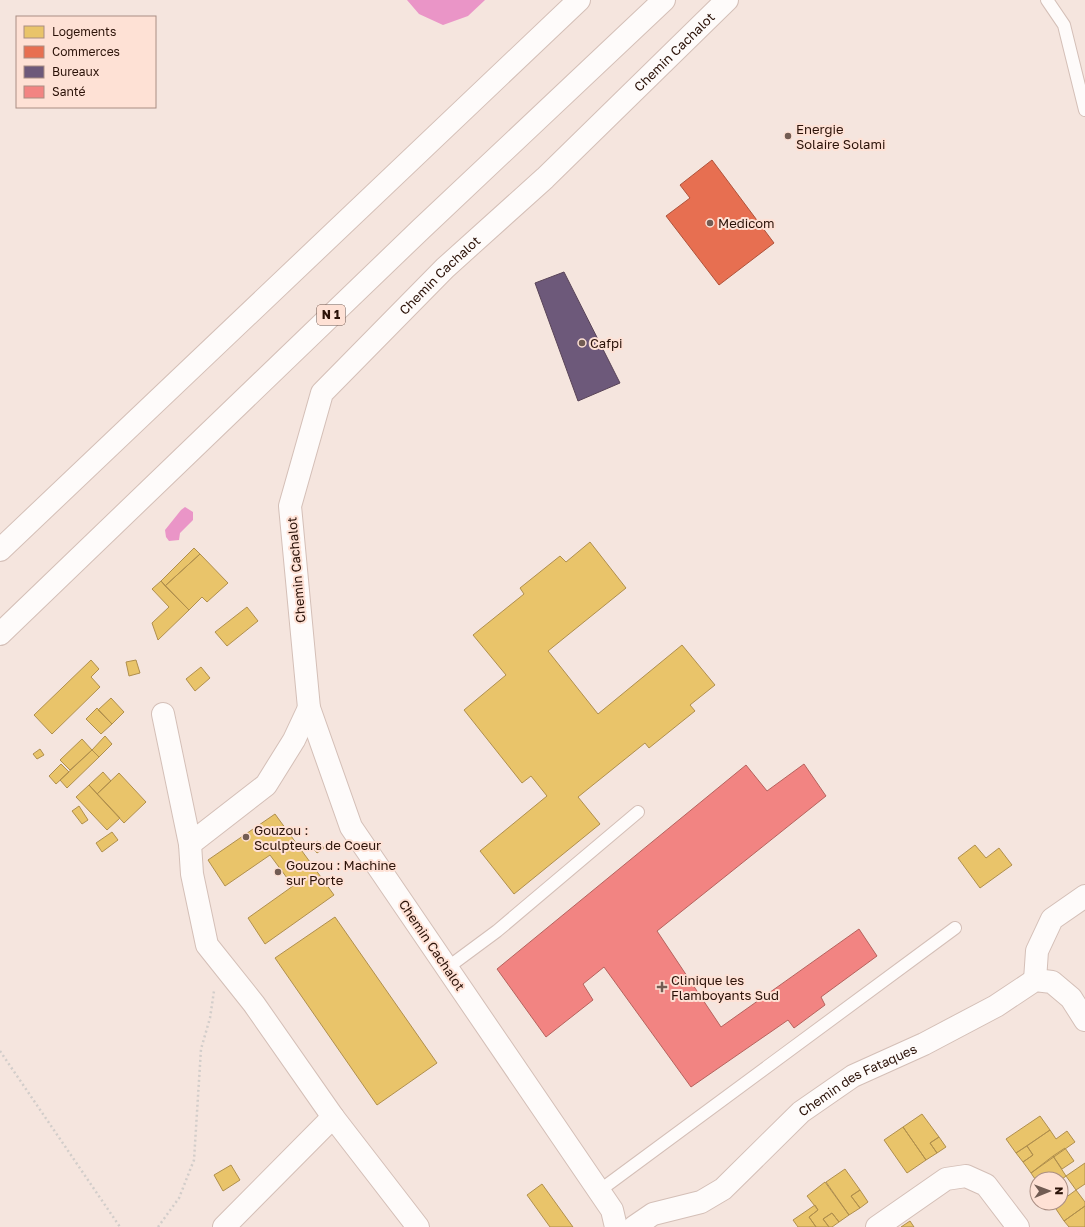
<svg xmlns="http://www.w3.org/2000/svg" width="1085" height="1227" font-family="'Golos Text',sans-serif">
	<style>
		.water { fill: #ea95c7 }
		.homes { fill: #e9c46a; stroke: #b08f4d }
		.shops { fill: #e76f51; stroke: #af533b }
		.offices { fill: #6d597a; stroke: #594458 }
		.health { fill: #f28482; stroke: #b6625d }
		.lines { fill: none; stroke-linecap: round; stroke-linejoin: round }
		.service-casing { stroke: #d4bfb7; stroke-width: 14 }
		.minor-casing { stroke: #d4bfb7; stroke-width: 24 }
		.trunk-casing { stroke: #d4bfb7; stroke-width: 24 }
		.path { stroke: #d2cdca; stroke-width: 2.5; stroke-dasharray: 2 3; stroke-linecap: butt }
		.service { stroke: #fefbfa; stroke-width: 12 }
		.minor { stroke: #fefbfa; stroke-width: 22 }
		.trunk { stroke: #fefbfa; stroke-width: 22 }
		.poi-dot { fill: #725c53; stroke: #fee1d5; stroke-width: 1.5 }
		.labels { text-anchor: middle; stroke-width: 4; stroke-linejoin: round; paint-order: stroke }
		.shield { fill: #fee1d5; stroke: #6a5046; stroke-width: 1 }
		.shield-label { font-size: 12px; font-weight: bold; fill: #2b1208 }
		.street-label { font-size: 13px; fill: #2b1208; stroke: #fee1d5 }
		.poi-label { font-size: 13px; fill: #2b1208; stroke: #fee1d5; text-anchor: start }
	</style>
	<rect width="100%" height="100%" fill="#f5e5de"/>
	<path class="water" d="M407 0H485L468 16 443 25 419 14Z
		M185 507 193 512V520L180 533 179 540 169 541 166 537 165 530 181 510Z"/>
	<path class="homes" d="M590 542 626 588 548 651 598 714 682 645 715 685 690 705 695 711 649 748 645 743 578 797 600 824 514 894 480 851 547 796 531 776 522 783 464 710 506 675 473 635 524 594 520 588 560 556 566 562Z
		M194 548 200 554 165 586 161 581Z
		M200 554 228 583 207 602 202 597 189 610 165 586Z
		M161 581 189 610 158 640 152 623 169 607 152 589Z
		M247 607 258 621 227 646 215 632Z
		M91 660 99 669 91 677 100 687 52 734 34 715Z
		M136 660 140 673 129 676 126 662Z
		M201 667 210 678 195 691 186 679Z
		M111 698 124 712 112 724 98 710Z
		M97 708 112 724 101 734 86 719Z
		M105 736 112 744 99 757 92 750Z
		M82 739 92 750 70 770 60 760Z
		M40 749 44 755 37 759 33 754Z
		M92 750 99 757 67 788 60 780Z
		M61 764 69 772 56 784 49 776Z
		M103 772 111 781 97 794 89 785Z
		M119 773 146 802 124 823 97 794Z
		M89 785 120 818 107 830 76 797Z
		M79 806 88 820 82 824 72 811Z
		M275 814 334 895 265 944 248 918 293 886 270 855 225 886 208 860Z
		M112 832 118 840 102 852 96 843Z
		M318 841 324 848 317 853 311 846Z
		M975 845 986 858 999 848 1012 865 980 888 958 858Z
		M335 917 437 1063 377 1105 275 958Z
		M922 1114 939 1137 930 1143 937 1153 926 1160 903 1127Z
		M1040 1116 1050 1130 1016 1153 1006 1139Z
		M903 1127 926 1160 907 1173 884 1140Z
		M1050 1130 1056 1139 1067 1131 1075 1142 1031 1173 1023 1162 1033 1155 1027 1146Z
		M939 1137 946 1147 937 1153 930 1143Z
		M1027 1146 1033 1155 1023 1162 1016 1153Z
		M1065 1148 1074 1161 1062 1169 1053 1156Z
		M1053 1156 1066 1176 1061 1180 1050 1179 1048 1176 1044 1179H1037V1182L1031 1173Z
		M1085 1163V1184L1076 1190 1066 1176Z
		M231 1165 240 1180 223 1191 214 1175Z
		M845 1169 860 1190 851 1196 860 1208 849 1215 826 1182Z
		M825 1182 849 1215 839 1222 832 1213 823 1219 829 1227H816L809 1217 818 1210 807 1196Z
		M542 1184 573 1227H550L527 1195Z
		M860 1190 868 1202 860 1208 851 1196Z
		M1076 1190 1085 1202V1206L1064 1221 1054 1206 1058 1203H1061V1201Z
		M815 1205 818 1210 809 1217 816 1227H798L793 1220Z
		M1085 1206V1227H1069L1064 1221Z
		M832 1213 839 1222 832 1227H829L823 1219Z
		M910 1221 914 1227H901Z"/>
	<path class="shops" d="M712 160 774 243 719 285 666 216 690 198 680 185Z"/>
	<path class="offices" d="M564 272 620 383 578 401 535 283Z"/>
	<path class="health" d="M804 764 826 796 657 931 721 1027 859 929 877 956 821 997 825 1005 794 1028 788 1020 691 1087 604 967 583 984 593 1000 546 1037 497 969 746 765 767 791Z"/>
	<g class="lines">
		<g class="service-casing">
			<path id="service" d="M1047 0 1064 25 1085 110
				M447 968 497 931 638 812
				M599 1191 955 928"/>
		</g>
		<g class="minor-casing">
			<g id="minor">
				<path d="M309 708 294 740 266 785 190 844 192 874 207 945 254 1004 333 1117 418 1227"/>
				<path d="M163 714 190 844"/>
				<path d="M1035 980 1037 951 1052 919 1085 896"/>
				<path d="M224 1227 333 1117"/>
				<path id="s1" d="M616 1227 612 1210 351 827 309 708 290 506 322 393 445 268 545 178 727 0"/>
				<path id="s2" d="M634 1227 653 1214 701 1202 723 1189 801 1112 853 1076 924 1044 996 1006 1035 980 1052 982 1071 998 1085 1020"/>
				<path d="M877 1227 946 1179 966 1176 986 1185 1018 1227"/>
			</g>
		</g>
		<g class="trunk-casing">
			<path id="trunk" d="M0 550 579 0
				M0 634 421 229 664 0"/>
		</g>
		<path class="path" d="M0 1051 120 1227
			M158 1227 179 1198 194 1160 201 1049 210 1018 214 991"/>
		<use href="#service" class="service"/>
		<use href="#minor" class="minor"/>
		<use href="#trunk" class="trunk"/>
	</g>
	<g class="poi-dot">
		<circle cx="788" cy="136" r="4"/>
		<circle cx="710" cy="223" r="4"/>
		<circle cx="582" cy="343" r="4"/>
		<circle cx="246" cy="837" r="4"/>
		<circle cx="278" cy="872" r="4"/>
		<path d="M660 981h4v4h4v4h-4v4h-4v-4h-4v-4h4z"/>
	</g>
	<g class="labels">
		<rect class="shield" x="317" y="305" width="28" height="20" rx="3"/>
		<g class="shield-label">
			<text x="331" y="319">N 1</text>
		</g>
		<g class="street-label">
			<text dy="5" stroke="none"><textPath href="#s1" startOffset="1418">Chemin Cachalot</textPath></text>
			<text dy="5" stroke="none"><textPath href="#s1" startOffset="1094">Chemin Cachalot</textPath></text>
			<text transform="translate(296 570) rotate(-95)" y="5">Chemin Cachalot</text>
			<text transform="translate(432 945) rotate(56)" y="5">Chemin Cachalot</text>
			<text dy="5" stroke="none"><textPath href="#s2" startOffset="273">Chemin des Fataques</textPath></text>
		</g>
		<g class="poi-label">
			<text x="796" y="134">Energie<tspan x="796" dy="15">Solaire Solami</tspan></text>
			<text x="718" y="228">Medicom</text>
			<text x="590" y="348">Cafpi</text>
			<text x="254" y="835">Gouzou :<tspan x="254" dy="15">Sculpteurs de Coeur</tspan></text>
			<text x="286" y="870">Gouzou : Machine<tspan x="286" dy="15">sur Porte</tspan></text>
			<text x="671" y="985">Clinique les<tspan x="671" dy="15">Flamboyants Sud</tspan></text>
		</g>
	</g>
	<rect x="16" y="16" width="140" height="92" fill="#fee1d5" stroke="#aa8e83"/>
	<rect x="24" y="26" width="20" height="12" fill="#e9c46a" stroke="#aa8e83"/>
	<text x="52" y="36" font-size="12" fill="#2b1208">Logements</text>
	<rect x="24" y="46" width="20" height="12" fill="#e76f51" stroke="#aa8e83"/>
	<text x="52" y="56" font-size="12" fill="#2b1208">Commerces</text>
	<rect x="24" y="66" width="20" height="12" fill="#6d597a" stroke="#aa8e83"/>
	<text x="52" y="76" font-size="12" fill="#2b1208">Bureaux</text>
	<rect x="24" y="86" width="20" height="12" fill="#f28482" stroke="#aa8e83"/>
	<text x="52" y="96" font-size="12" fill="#2b1208">Santé</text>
	<g transform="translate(1049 1191) rotate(89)"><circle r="19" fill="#fee1d5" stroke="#aa8e83"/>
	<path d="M0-3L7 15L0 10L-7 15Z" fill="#725c53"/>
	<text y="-6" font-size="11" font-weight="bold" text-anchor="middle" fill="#2b1208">N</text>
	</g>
</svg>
